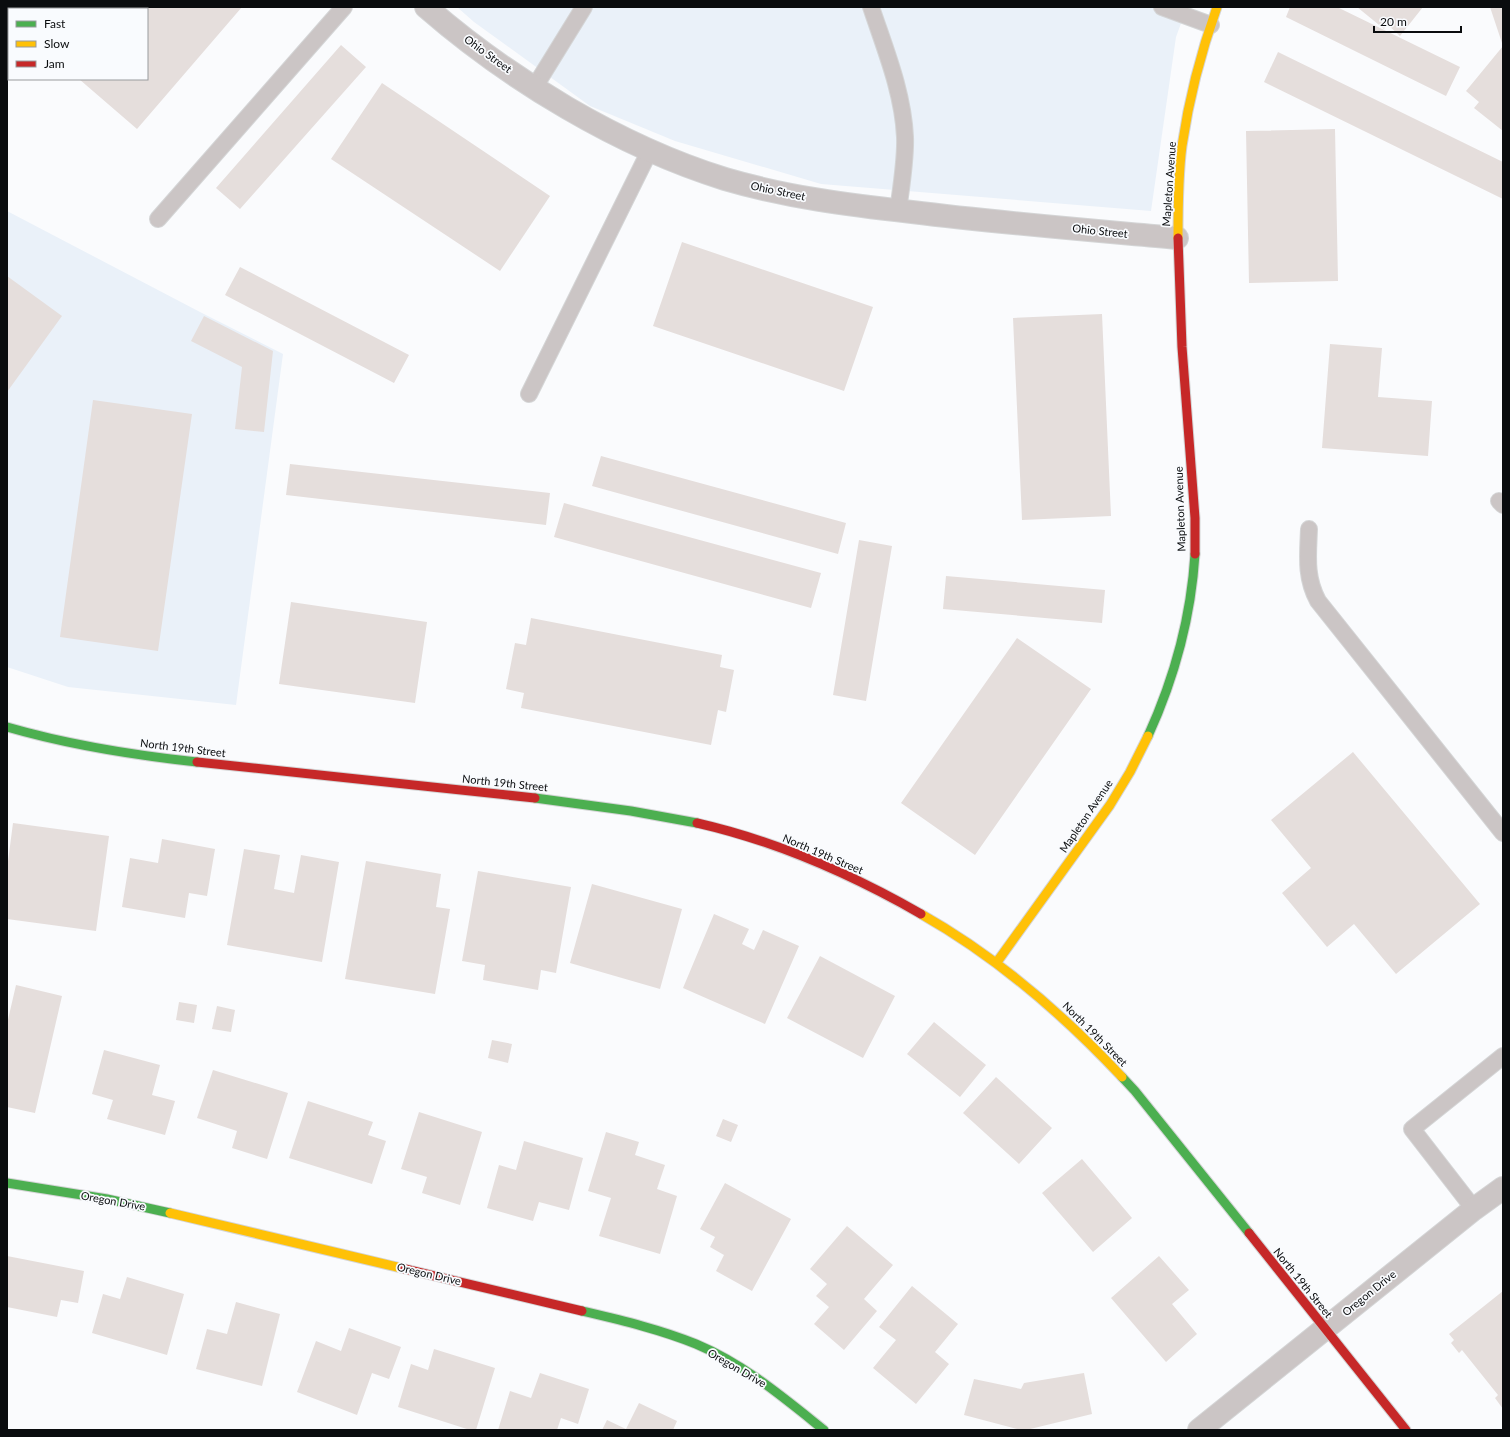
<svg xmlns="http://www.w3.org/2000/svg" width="1510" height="1437" font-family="Lato,sans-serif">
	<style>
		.built { fill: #eaf1f9 }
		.building { fill: #e5dedc }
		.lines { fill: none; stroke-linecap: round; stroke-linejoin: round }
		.lane-casing { stroke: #d4d5d6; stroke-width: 18 }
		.street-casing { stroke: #d4d5d6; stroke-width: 24 }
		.fast-casing { stroke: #d4d5d6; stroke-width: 11 }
		.slow-casing { stroke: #d4d5d6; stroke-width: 11 }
		.jam-casing { stroke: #d4d5d6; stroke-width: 11 }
		.lane { stroke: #cbc5c5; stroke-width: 16 }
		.street { stroke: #cbc5c5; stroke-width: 22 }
		.fast { stroke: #4caf50; stroke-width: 9 }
		.slow { stroke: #ffc107; stroke-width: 9 }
		.jam { stroke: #c62828; stroke-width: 9 }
		.labels { text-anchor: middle; stroke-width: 3.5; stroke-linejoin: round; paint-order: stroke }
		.street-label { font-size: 11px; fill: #0a0c0e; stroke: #f9fbfe }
	</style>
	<rect width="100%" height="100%" fill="#fafbfd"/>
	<path class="built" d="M457 7H1187L1176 37 1151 211 821 184 675 141 590 106 474 22Z
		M7 211 200 312 283 354 236 705 68 687 7 667Z"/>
	<path class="building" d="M124 7H242L137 129 79 79H147V9H123Z
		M1290 7H1337L1460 67 1446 96 1286 17Z
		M1357 7H1423L1400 36 1387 24 1384 29Z
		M1490 7H1503V131L1474 108 1479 102 1466 91 1503 46Z
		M341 45 366 67 240 209 216 188Z
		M1278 52 1503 162V199L1264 82Z
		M382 83 550 196 500 271 331 159Z
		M1335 129 1338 281 1249 283 1246 131Z
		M682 242 873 307 844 391 653 326Z
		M240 267 409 355 394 383 225 295Z
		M7 276 62 316 7 392Z
		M1102 314 1111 516 1022 520 1013 318Z
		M204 316 273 351 264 432 235 429 242 367 191 341Z
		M1330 344 1382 348 1378 397 1432 401 1428 456 1322 448Z
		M93 400 192 414 158 651 60 637Z
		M601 456 846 523 838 554 592 486Z
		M290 464 550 493 546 525 286 495Z
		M564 503 821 573 811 608 554 537Z
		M859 540 892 546 866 701 833 695Z
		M946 576 1105 590 1102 623 943 609Z
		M291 602 427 622 415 703 279 684Z
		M531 618 722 655 720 667 734 670 726 712 718 710 711 745 521 708 524 693 506 689 515 643 526 645Z
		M1017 638 1091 689 975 855 901 803Z
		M1353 752 1480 904 1396 974 1354 924 1327 947 1282 893 1311 868 1271 820Z
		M13 823 109 836 96 931 7 919V869Z
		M162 839 215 849 207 896 189 893 185 918 122 907 130 858 158 863Z
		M244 849 280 855 274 889 294 893 301 855 339 862 322 962 227 945Z
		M366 861 441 874 436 907 450 909 435 994 345 979Z
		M478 871 571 887 556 973 541 970 538 990 483 980 485 965 462 961Z
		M592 884 682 909 660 989 570 963Z
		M714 914 749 929 742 944 754 950 763 930 799 946 765 1024 683 988Z
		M820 956 895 996 863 1058 787 1018Z
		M16 985 62 996 35 1113 7 1107V1024Z
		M179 1002 197 1005 194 1023 176 1020Z
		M217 1006 235 1010 231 1032 212 1029Z
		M934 1022 986 1065 960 1097 907 1054Z
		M492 1040 512 1044 508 1063 488 1058Z
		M104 1050 160 1065 152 1095 175 1101 165 1135 107 1119 113 1100 92 1094Z
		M213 1070 288 1093 267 1159 232 1148 237 1131 197 1118Z
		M996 1077 1052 1128 1019 1164 963 1113Z
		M308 1101 373 1122 368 1135 386 1141 372 1184 289 1158Z
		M419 1112 482 1132 460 1205 422 1193 427 1177 401 1169Z
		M723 1119 738 1125 731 1142 716 1136Z
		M606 1132 639 1142 635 1155 665 1165 657 1189 677 1196 660 1254 599 1236 611 1198 588 1191Z
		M524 1141 583 1158 569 1210 539 1202 533 1221 487 1208 499 1165 516 1170Z
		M1082 1159 1132 1218 1093 1252 1042 1193Z
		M725 1183 791 1219 752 1291 716 1271 724 1255 710 1247 715 1237 700 1229Z
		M847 1226 893 1265 864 1299 877 1311 844 1350 814 1324 829 1307 816 1296 827 1284 810 1269Z
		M7 1256 84 1271 78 1303 61 1300 57 1317 7 1307Z
		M1159 1256 1189 1290 1172 1304 1197 1334 1166 1362 1111 1298Z
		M127 1277 184 1294 167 1355 92 1333 103 1294 120 1299Z
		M912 1286 958 1324 935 1352 949 1364 916 1404 873 1368 896 1340 879 1327Z
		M1503 1291V1409L1495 1398 1498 1395 1462 1350 1459 1353 1451 1343 1454 1340 1449 1334Z
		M236 1302 280 1314 262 1386 196 1369 207 1329 227 1334Z
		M349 1328 401 1347 389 1379 372 1373 357 1415 297 1392 316 1341 341 1351Z
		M434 1349 495 1368 476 1430H470L398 1407 411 1364 428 1370Z
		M540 1373 589 1389 578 1424 561 1418 557 1430H498L510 1391 531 1398Z
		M1084 1373 1092 1414 1026 1430H1021L964 1415 974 1379 1021 1389 1024 1383Z
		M639 1403 677 1421 673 1430H602L607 1420 626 1429Z"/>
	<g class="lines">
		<g class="lane-casing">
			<path id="lane" d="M871 7C885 49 903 92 905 137 906 159 901 188 898 211
				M1162 7 1211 25
				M534 88 584 7
				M158 219 344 7
				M529 394 650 150
				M1499 501 1503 505
				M1309 529C1308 555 1305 577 1318 601L1503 833
				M1474 1209 1412 1129 1503 1056"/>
		</g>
		<g class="street-casing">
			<path id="street" d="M426 7C510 80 619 146 725 179 786 197 849 205 912 212 1000 223 1088 230 1177 238
				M1199 1430 1474 1209 1503 1188"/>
		</g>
		<g class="fast-casing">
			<path id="fast" d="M37 9 39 7
				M7 43 9 41
				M7 727C69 745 132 755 197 762
				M1148 736C1174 679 1191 618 1195 554
				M535 798 631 811 697 823
				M1122 1077 1135 1091 1249 1233
				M7 1183 107 1199 170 1213
				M582 1311C620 1320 659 1329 696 1344 744 1364 784 1398 824 1430"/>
		</g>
		<g class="slow-casing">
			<path id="slow" d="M1178 238C1178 207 1178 176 1182 146 1189 98 1201 52 1217 7
				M921 914C997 957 1062 1013 1122 1077
				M997 962 1110 805 1130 772 1148 736
				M170 1213 401 1268"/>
		</g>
		<g class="jam-casing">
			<path id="jam" d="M1178 238 1182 347 1195 518V554
				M197 762 535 798
				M697 823C776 841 851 874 921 914
				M1249 1233 1406 1430
				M401 1268 582 1311"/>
		</g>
		<use href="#lane" class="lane"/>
		<use href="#street" class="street"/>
		<use href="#fast" class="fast"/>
		<use href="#slow" class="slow"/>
		<use href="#jam" class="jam"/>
	</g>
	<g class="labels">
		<g class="street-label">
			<text transform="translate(488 54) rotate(36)" y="4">Ohio Street</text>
			<text transform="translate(1169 184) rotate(-86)" y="4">Mapleton Avenue</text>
			<text transform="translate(778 191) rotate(12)" y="4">Ohio Street</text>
			<text transform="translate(1100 231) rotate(6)" y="4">Ohio Street</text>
			<text transform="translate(1180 509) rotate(-92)" y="4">Mapleton Avenue</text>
			<text transform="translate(183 748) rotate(7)" y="4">North 19th Street</text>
			<text transform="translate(505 783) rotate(6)" y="4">North 19th Street</text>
			<text transform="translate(1086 816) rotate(-56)" y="4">Mapleton Avenue</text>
			<text transform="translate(823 854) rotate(23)" y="4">North 19th Street</text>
			<text transform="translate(1095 1034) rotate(45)" y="4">North 19th Street</text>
			<text transform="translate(113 1201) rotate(10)" y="4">Oregon Drive</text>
			<text transform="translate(429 1274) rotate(13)" y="4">Oregon Drive</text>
			<text transform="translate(1303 1283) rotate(51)" y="4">North 19th Street</text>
			<text transform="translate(1369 1293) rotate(-39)" y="4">Oregon Drive</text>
			<text transform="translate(737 1368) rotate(30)" y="4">Oregon Drive</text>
		</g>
	</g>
	<rect width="1510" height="1437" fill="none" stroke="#0a0c0e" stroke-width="16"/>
	<rect x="8" y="8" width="140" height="72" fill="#f9fbfe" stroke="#999b9e"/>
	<rect x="16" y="21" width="20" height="6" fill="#4caf50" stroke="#999b9e"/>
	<text x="44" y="28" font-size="12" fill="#0a0c0e">Fast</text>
	<rect x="16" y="41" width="20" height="6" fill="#ffc107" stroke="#999b9e"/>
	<text x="44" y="48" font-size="12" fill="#0a0c0e">Slow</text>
	<rect x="16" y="61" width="20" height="6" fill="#c62828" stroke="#999b9e"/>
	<text x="44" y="68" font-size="12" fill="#0a0c0e">Jam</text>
	<path d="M1374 26v6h87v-6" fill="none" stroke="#0a0c0e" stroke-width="2"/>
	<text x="1380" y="26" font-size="12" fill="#0a0c0e" stroke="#f9fbfe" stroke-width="3" paint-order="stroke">20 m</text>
</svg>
